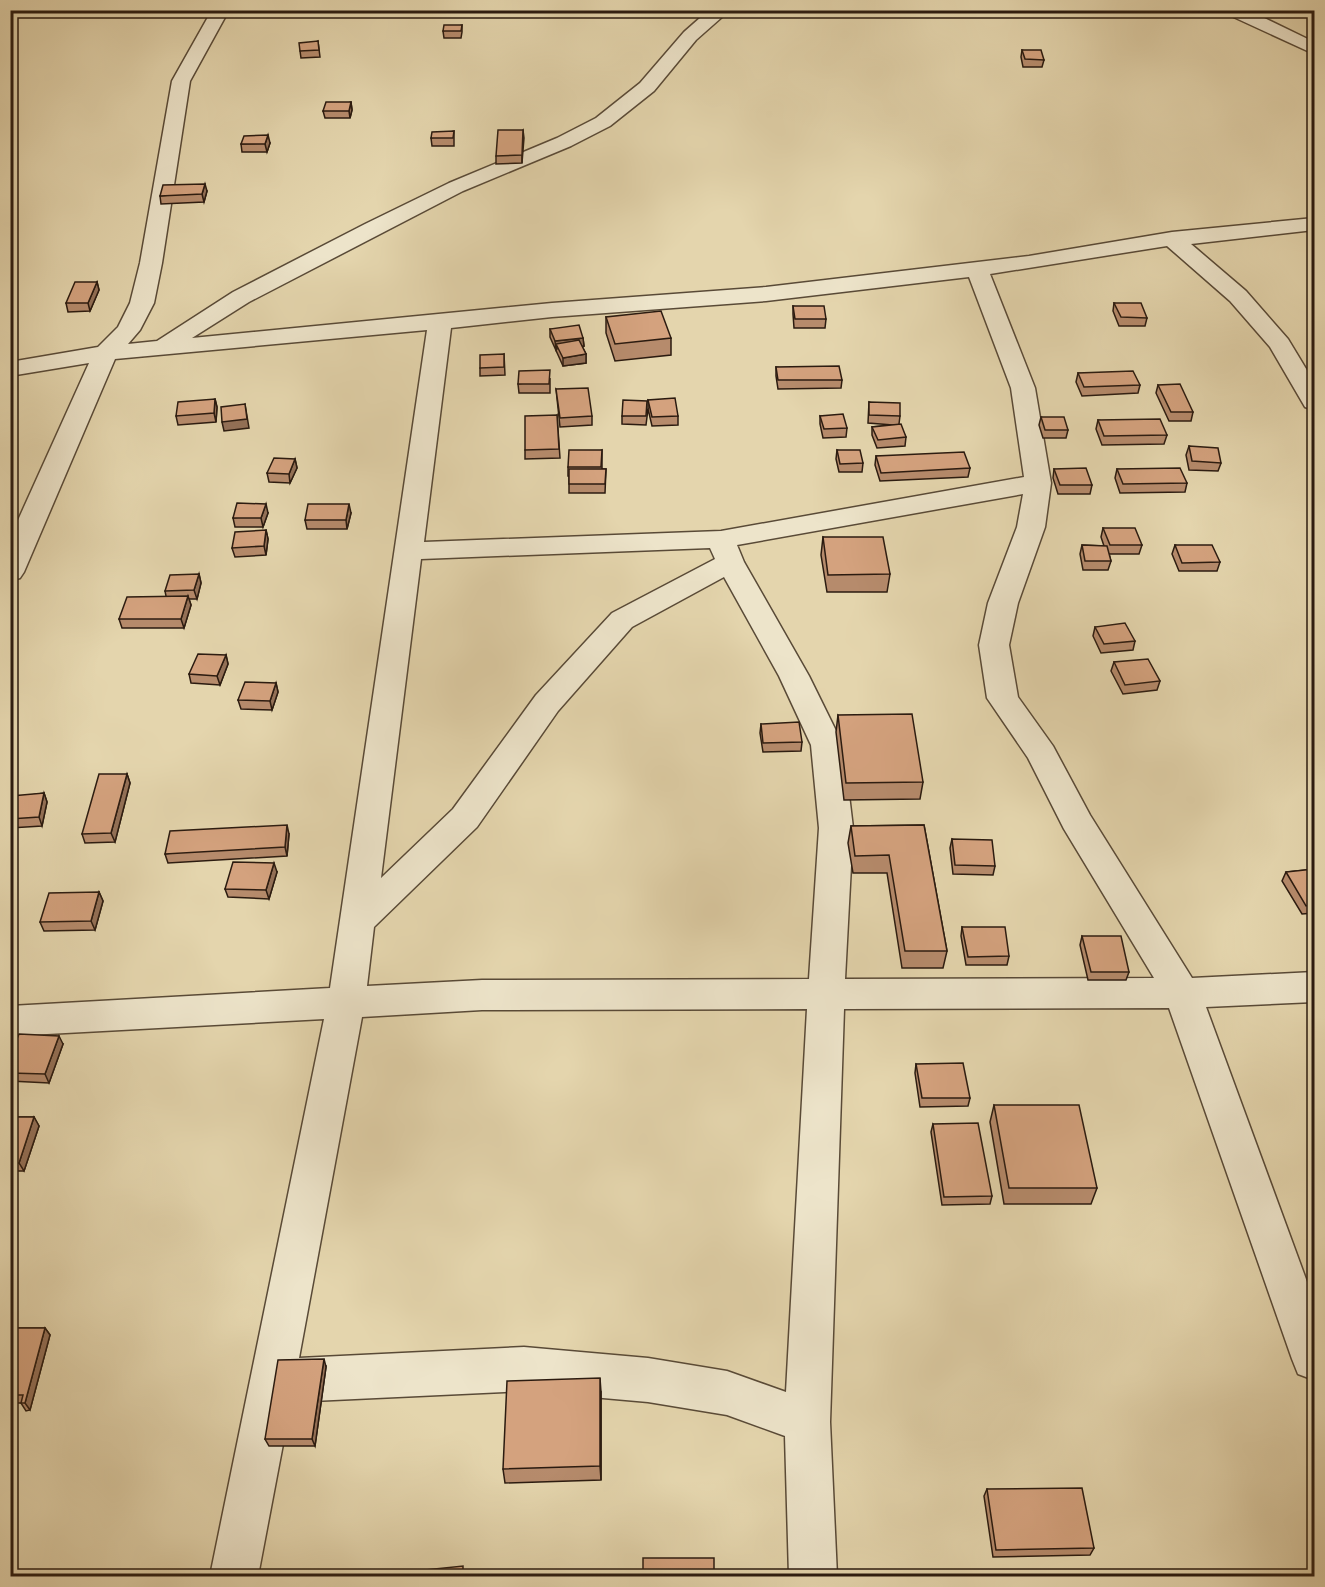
<svg xmlns="http://www.w3.org/2000/svg" width="1325" height="1587" font-family="'EB Garamond',serif">
	<style>
		.lines { fill: none; stroke-linecap: round; stroke-linejoin: round }
		.minor-casing { stroke: #594a37; stroke-width: 3 }
		.minor { fill: #ede4ca; fill-rule: evenodd }
		.wall { fill: #b68b6c; stroke: #2b1b10; stroke-width: 1.5 }
		.shaded-wall { fill: #947158; stroke: #2b1b10; stroke-width: 1.5 }
		.building { fill: #d4a27e; stroke: #2b1b10; stroke-width: 1.5 }
	</style>
	<rect width="100%" height="100%" fill="#e4d5ad"/>
	<filter id="stains"><feTurbulence type="fractalNoise" baseFrequency=".00333" numOctaves="4"/><feColorMatrix values="0 0 0 0 .2 0 0 0 0 .09 0 0 0 0 .02 0 0 0 .5 -.17"/></filter>
	<radialGradient id="worn" r=".72"><stop offset=".6" stop-color="#630" stop-opacity="0"/><stop offset="1" stop-color="#630" stop-opacity=".3"/></radialGradient>
	<g class="lines">
		<g class="minor-casing">
			<path id="minor" d="M212 10H229L190 81 162 263 154 303 140 330 128 344 157 341 233 292 365 224 449 183 557 138 596 118 640 83 684 32 709 10H730L696 40 654 91 610 126 571 146 463 191 249 302 192 338 552 303 766 287 1029 256 1172 232 1314 218V230L1191 244 1246 291 1288 339 1314 382V410L1305 407 1270 347 1230 301 1167 246 990 274 1035 388 1051 483 1045 527 1018 603 1009 645 1018 697 1053 746 1090 815 1192 978 1314 972V1002L1206 1007 1314 1301V1380L1298 1374 1292 1359 1169 1008 844 1009 830 1422 837 1576H789L785 1436 727 1415 648 1402 524 1391 291 1402 258 1576H210L324 1019 10 1036V1006L330 988 427 330 115 359 24 572 20 578 10 581V538L89 363 10 376V362L98 347 118 327 130 303 140 263 172 81ZM969 277 1011 388 1024 477 721 531 424 542 451 328 552 317 766 301ZM1023 494 1017 527 988 603 979 645 987 698 1028 758 1064 829 1154 978 845 979 853 828 843 745 809 676 744 562 737 545ZM710 548 715 559 612 613 536 695 453 809 381 878 421 559ZM724 577 779 676 811 745 819 828 809 979 482 980 367 986 374 927 477 827 558 711 632 627ZM807 1009 786 1392 727 1371 648 1358 524 1347 299 1358 362 1017 482 1010Z
				M1225 10H1248L1314 42V54L1227 14Z"/>
		</g>
		<use href="#minor" class="minor"/>
	</g>
	<path class="wall" d="M462 25V32L461 38H444L443 31Z
		M318 41 320 57 301 58 300 51Z
		M1022 50 1044 60 1042 67H1023L1021 57Z
		M351 102 352 110 350 118H325L323 111Z
		M523 130 522 163 496 164V156Z
		M454 131V146H432L431 138Z
		M270 143 267 152H242L241 144Z
		M207 191 204 202 161 204 160 196Z
		M97 282 99 290 90 311 68 312 66 303Z
		M1114 303 1147 318 1145 326H1119L1113 311Z
		M793 306 826 319 825 328H794L793 314Z
		M606 317 671 338V355L615 361 606 333Z
		M550 329 583 338 584 346H582L586 354V363L563 366 550 337Z
		M504 354 505 375 480 376V368Z
		M776 367 842 380 841 388 778 389 776 376Z
		M1078 373 1140 385 1138 393 1082 396 1076 382Z
		M550 379V393H519L518 384Z
		M1158 385 1193 412 1191 421H1169L1156 393Z
		M556 389 592 416V425L560 427Z
		M215 399 217 407 216 422 178 425 176 416Z
		M648 400 678 416V425L652 426 648 409Z
		M869 402 900 416 899 424 906 437 905 446 877 448 872 435V427L893 425 868 423Z
		M648 409 646 425 622 424V416Z
		M557 415 560 458 525 459V450Z
		M820 416 847 428 846 437 823 438 820 424Z
		M1041 417 1068 430 1066 438H1043L1039 425Z
		M1098 420 1167 435 1164 444 1102 445 1096 429Z
		M1189 446 1221 463 1218 471 1189 470 1186 455Z
		M602 450V469H606L605 493H569V476H568V467Z
		M837 450 863 463 862 472H839L836 459Z
		M876 456 970 468 968 477 880 481 875 465Z
		M295 459 297 468 290 483 269 482 267 473Z
		M1054 469 1092 485 1090 494H1058L1053 478Z
		M1117 469 1187 483 1185 492 1120 493 1115 478Z
		M268 513 263 527H235L233 518Z
		M351 513 347 529H307L305 520Z
		M1103 528 1142 545 1139 554H1109L1111 561 1108 570H1083L1080 554 1082 545 1104 546 1101 537Z
		M266 530 268 539 266 555 235 557 232 548Z
		M823 537 890 574 887 592H827L821 555Z
		M1175 545 1220 562 1217 571H1179L1172 554Z
		M199 574 201 583 197 599H189L191 605 184 628H122L119 619 166 596 165 591Z
		M1095 627 1135 641 1133 650 1101 653 1093 636Z
		M226 655 228 664 220 685 191 683 189 674Z
		M1114 662 1160 681 1157 690 1123 694 1111 671Z
		M276 683 278 692 272 710 241 709 238 700Z
		M838 715 923 782 920 799 844 800 836 732Z
		M761 724 802 742 801 751 763 752 760 733Z
		M127 774 130 783 115 842 85 843 82 834Z
		M44 793 47 802 42 826 10 828V798Z
		M924 825 947 951 943 968H902L887 873H853L848 843 851 826Z
		M289 834 287 856 168 863 165 854Z
		M952 839 995 866 993 875 953 874 950 848Z
		M1314 869V913L1302 914 1282 881 1286 872Z
		M277 872 269 899 228 897 225 889Z
		M99 892 103 901 95 930 44 931 40 922Z
		M962 927 1009 956 1007 965H966L961 936Z
		M1082 936 1129 972 1126 980H1088L1080 945Z
		M63 1044 49 1083 10 1081V1056Z
		M916 1064 970 1098 968 1106 920 1107 915 1073Z
		M994 1105 1097 1188 1091 1204H1004L990 1122Z
		M10 1117H34L39 1126 24 1171H10Z
		M933 1124 992 1196 990 1204 942 1205 931 1132Z
		M10 1328H45L50 1335 30 1410 26 1411 21 1403H10Z
		M326 1367 315 1446H269L265 1439Z
		M601 1392V1480L505 1483 503 1469Z
		M987 1489 1094 1548 1090 1555 993 1557 984 1496Z"/>
	<path class="shaded-wall" d="M351 102 352 110 350 118 349 111Z
		M523 130 524 138 522 163V155Z
		M268 135 270 143 267 152 265 144Z
		M205 184 207 191 204 202 202 194Z
		M97 282 99 290 90 311 88 303Z
		M583 338 584 346 559 349 556 344 557 349 556 350 555 341Z
		M586 354V363L563 366V358Z
		M215 399 217 407 216 422 214 413Z
		M245 404 249 428 224 431 222 422Z
		M295 459 297 468 290 483 289 474Z
		M266 504 268 513 263 527 261 518Z
		M349 504 351 513 347 529 346 520Z
		M266 530 268 539 266 555 264 546Z
		M199 574 201 583 197 599 194 590Z
		M188 596 191 605 184 628 181 619Z
		M226 655 228 664 220 685 217 676Z
		M276 683 278 692 272 710 270 701Z
		M127 774 130 783 115 842 111 833Z
		M44 793 47 802 42 826 39 817Z
		M287 825 289 834 287 856 285 847Z
		M274 863 277 872 269 899 266 890Z
		M99 892 103 901 95 930 91 921Z
		M59 1036 63 1044 49 1083 45 1074Z
		M34 1117 39 1126 24 1171 19 1163Z
		M45 1328 50 1335 30 1410 25 1403Z
		M324 1359 326 1367 315 1446 312 1439Z
		M600 1378 601 1392V1480L600 1466Z"/>
	<path class="building" d="M444 25H462L461 31H443Z
		M318 41 319 50 300 51 299 43Z
		M1022 50H1041L1044 60 1025 59Z
		M326 102H351L349 111H323Z
		M498 130H523L522 155 496 156Z
		M454 131 453 138H431L432 132Z
		M268 135 265 144H241L244 136Z
		M205 184 202 194 160 196 163 185Z
		M75 282H97L88 303H66Z
		M1114 303H1141L1147 318 1121 317Z
		M793 306H824L826 319H795Z
		M661 311 671 338 615 344 606 317Z
		M579 325 583 338 555 341 550 329Z
		M579 340 586 354 563 358 556 344Z
		M504 354V367L480 368V355Z
		M839 366 842 380H778L776 367Z
		M550 370 549 384H518L519 371Z
		M1133 371 1140 385 1084 387 1078 373Z
		M1180 384 1193 412H1171L1158 385Z
		M588 388 592 416 560 418 556 389Z
		M675 398 678 416 652 417 648 400Z
		M215 399 214 413 176 416 178 402Z
		M623 400 647 401 646 416H622Z
		M869 402 900 403V416L869 415Z
		M245 404 247 419 222 422 221 407Z
		M843 414 847 428 824 429 820 416Z
		M557 415 559 449 525 450V416Z
		M1041 417H1064L1068 430H1045Z
		M1160 419 1167 435 1104 436 1098 420Z
		M901 424 906 437 878 440 872 427Z
		M1189 446 1218 448 1221 463 1192 461Z
		M569 450H602L601 467H568Z
		M837 450H860L863 463 840 464Z
		M964 452 970 468 881 473 876 456Z
		M274 458 295 459 289 474 267 473Z
		M1086 468 1092 485H1060L1054 469Z
		M1180 468 1187 483 1123 484 1117 469Z
		M569 469H606L605 484H569Z
		M237 503 266 504 261 518H233Z
		M308 504H349L346 520H305Z
		M1103 528H1135L1142 545H1110Z
		M266 530 264 546 232 548 235 532Z
		M823 537H883L890 574 828 575Z
		M1082 545 1107 546 1111 561H1085Z
		M1175 545H1212L1220 562 1182 563Z
		M199 574 194 590 165 591 170 575Z
		M188 596 181 619H119L127 597Z
		M1125 623 1135 641 1104 644 1095 627Z
		M198 654 226 655 217 676 189 674Z
		M1148 659 1160 681 1125 685 1114 662Z
		M245 682 276 683 270 701 238 700Z
		M912 714 923 782 846 783 838 715Z
		M799 722 802 742 763 743 761 724Z
		M99 774H127L111 833 82 834Z
		M44 793 39 817 10 819 11 796Z
		M287 825 285 847 165 854 170 831Z
		M924 825 947 951H905L889 855 855 856 851 826Z
		M952 839 992 840 995 866 955 865Z
		M233 862 274 863 266 890 225 889Z
		M1314 869V904L1306 906 1286 872Z
		M99 892 91 921 40 922 49 893Z
		M962 927H1005L1009 956 968 957Z
		M1082 936H1121L1129 972H1091Z
		M19 1034 59 1036 45 1074 10 1073V1056Z
		M963 1063 970 1098H922L916 1064Z
		M994 1105H1079L1097 1188H1009Z
		M10 1117H34L19 1163H10Z
		M978 1123 992 1196 944 1197 933 1124Z
		M10 1328H45L25 1403H21L23 1395H10Z
		M324 1359 312 1439H265L278 1360Z
		M600 1378V1466L503 1469 507 1381Z
		M1082 1488 1094 1548 996 1550 987 1489Z
		M643 1558H714V1576H643Z
		M463 1566V1576H406V1572Z"/>
	<rect width="1325" height="1587" fill="none" stroke="#e4d5ad" stroke-width="36"/>
	<rect x="12" y="12" width="1301" height="1563" fill="none" stroke="#2b1b10" stroke-width="3"/>
	<rect x="18" y="18" width="1289" height="1551" fill="none" stroke="#2b1b10" stroke-width="1.5"/>
	<rect width="100%" height="100%" filter="url(#stains)"/>
	<rect width="100%" height="100%" fill="url(#worn)"/>
</svg>
